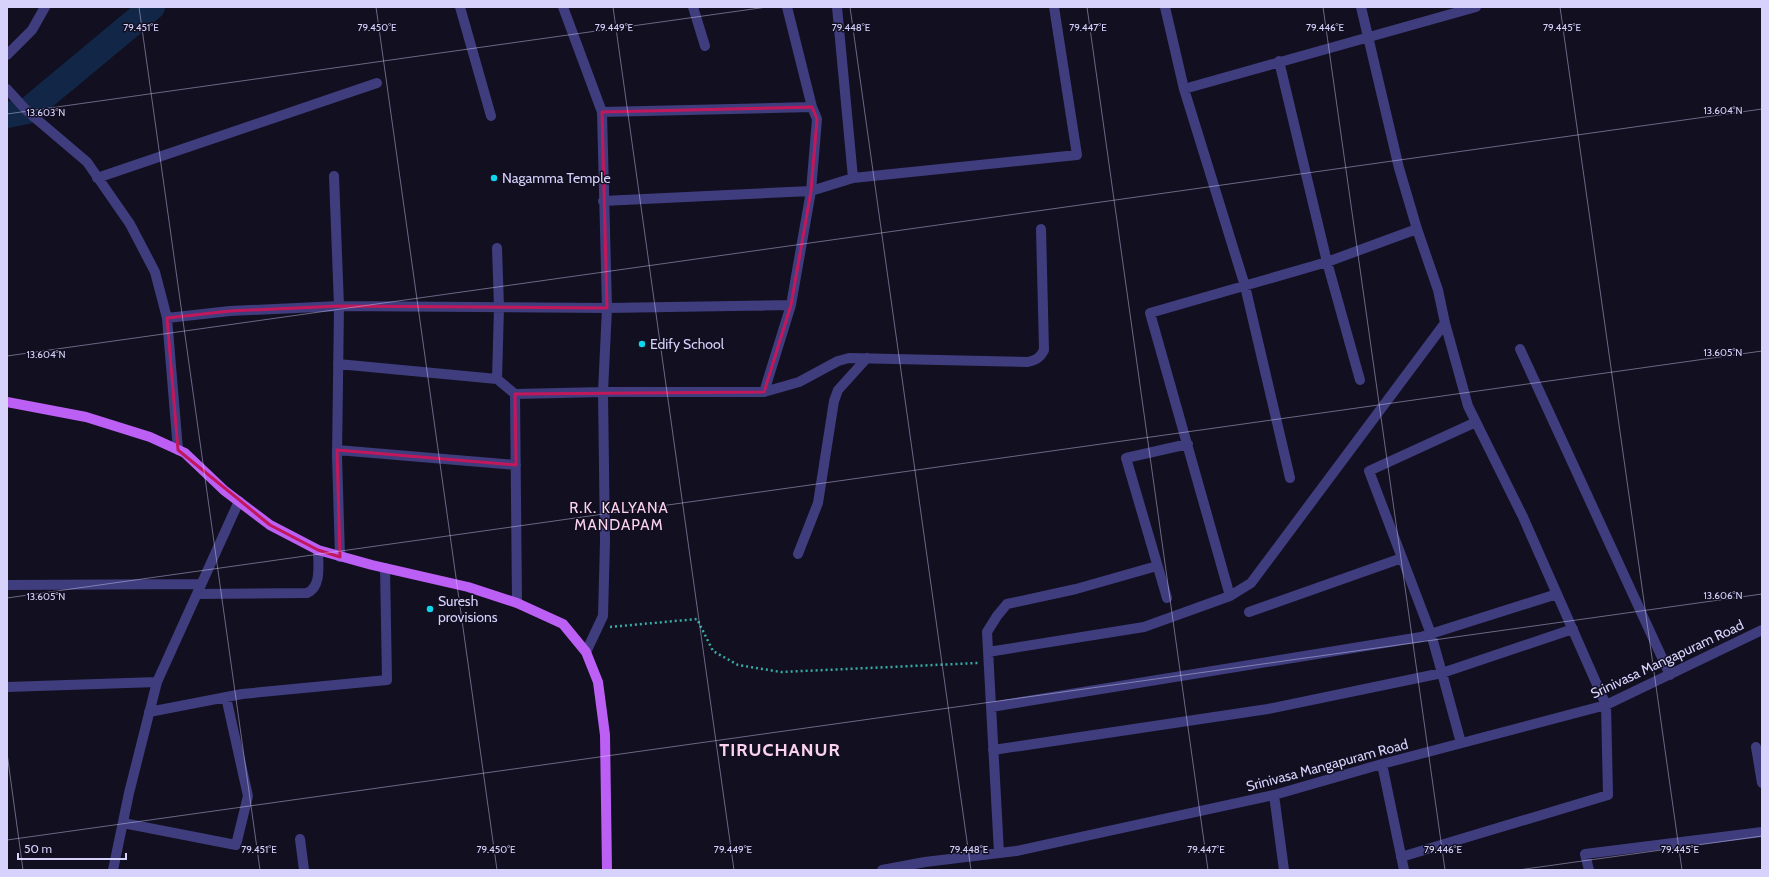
<svg xmlns="http://www.w3.org/2000/svg" width="1769" height="877" font-family="Cabin,sans-serif">
	<style>
		.lines { fill: none; stroke-linecap: round; stroke-linejoin: round }
		.river { stroke: #122747; stroke-width: 26 }
		.path { stroke: #36aca4; stroke-width: 2.5; stroke-dasharray: 2 3; stroke-linecap: butt }
		.minor { stroke: #3f3d7d; stroke-width: 10 }
		.major { stroke: #bc60f5; stroke-width: 10 }
		.marked { fill: none; stroke: #c2185b; stroke-width: 3; stroke-linejoin: round }
		.ticks { fill: none; stroke: #d6d2fc; stroke-width: 1; stroke-opacity: 0.45 }
		.poi-dot { fill: #0fd6eb; stroke: #120f21; stroke-width: 1.5 }
		.labels { text-anchor: middle; stroke-width: 3; stroke-linejoin: round; paint-order: stroke }
		.poi-label { font-size: 14px; fill: #d6d2fc; stroke: #120f21; text-anchor: start }
		.street-label { font-size: 14px; fill: #d6d2fc; stroke: #120f21 }
		.neighbourhood-label { font-size: 15px; letter-spacing: 1px; fill: #fcd3ee; stroke: #120f21 }
		.district-label { font-size: 18px; font-weight: bold; letter-spacing: 1px; fill: #fcd3ee; stroke: #120f21 }
		.ticks-label { font-size: 10px; text-anchor: middle; fill: #d6d2fc; stroke: #120f21; stroke-width: 3; stroke-linejoin: round; paint-order: stroke }
	</style>
	<rect width="100%" height="100%" fill="#120f21"/>
	<g class="lines">
		<path class="river" d="M7 115 27 111 152 7"/>
		<path class="path" d="M610 627 697 619 713 651 738 665 781 672 978 663"/>
		<path class="minor" d="M460 7 491 116
			M563 7 602 112 607 308 603 392 605 542 603 616 586 652
			M693 7 705 46
			M1165 7 1184 89 1245 286 1290 478
			M1361 7 1399 168 1417 229 1438 290 1445 323 1468 406 1523 517 1606 705 1608 795 1401 857
			M7 55 32 30 45 7
			M7 89 27 111 87 162 130 224 155 272 167 318
			M1184 89 1476 7
			M602 112 812 107
			M334 176 339 306 607 308 791 305
			M97 178 377 83
			M853 178 1077 155 1054 7
			M603 201 811 191 853 178 837 7
			M497 248 499 307 497 379 515 394
			M1520 349 1670 675
			M338 364 497 379
			M1360 380 1327 262 1417 229
			M764 392 791 305 811 191 817 119 812 107 787 7
			M1476 422 1369 471 1431 634 1442 673 1573 629
			M178 450 167 318 230 311 339 306 337 456 340 557
			M337 450 516 465
			M798 554 818 503 834 401 838 390 867 358
			M7 585 200 584
			M197 594 307 593C322 587 318 564 318 550
			M1230 596 1150 313 1327 262 1279 61
			M1167 598 1126 458 1188 444
			M517 603 515 394 603 392H764L799 382 838 361 849 358 1028 362C1036 360 1040 358 1044 350L1041 229
			M1249 612 1402 558
			M988 652 1144 627 1230 596 1251 583 1445 323
			M7 687 157 682
			M991 707 1421 637 1557 594
			M149 712 242 694 387 680 385 568
			M1756 747 1762 783
			M993 750 1268 709 1442 673 1461 743
			M1382 764 1404 870
			M1274 795 1284 870
			M123 823 236 845 248 796 226 697
			M300 839 304 870
			M999 853 987 632 997 616 1007 604 1076 589 1157 566
			M113 870 129 793 157 682 239 501
			M882 870 925 862 1016 851 1274 795 1382 764 1606 705 1762 630
			M1589 870 1585 854 1762 832"/>
		<path class="major" d="M7 402 86 417 150 437 185 453 225 491 270 525 318 550 372 565 468 587 517 603 563 624 586 652 598 682 605 735 607 870"/>
	</g>
	<path class="marked" d="M812 107 817 119 811 191 791 305 764 392 515 394 516 465 337 450 340 557 318 550 270 525 178 450 167 318 230 311 339 306 607 308 602 112Z"/>
	<path class="ticks" d="M139 7 260 870M376 7 497 870M613 7 734 870M850 7 971 870M1087 7 1208 870M1323 7 1445 870M1560 7 1682 870M7 114 767 7M7 356 1762 109M7 598 1762 351M7 753 23 870M7 840 1762 594M1518 870 1762 836"/>
	<g class="poi-dot">
		<circle cx="494" cy="178" r="4"/>
		<circle cx="642" cy="344" r="4"/>
		<circle cx="430" cy="609" r="4"/>
	</g>
	<g class="labels">
		<g class="poi-label">
			<text x="502" y="183">Nagamma Temple</text>
			<text x="650" y="349">Edify School</text>
			<text x="438" y="606">Suresh<tspan x="438" dy="16">provisions</tspan></text>
		</g>
		<g class="street-label">
			<text transform="translate(1667 659) rotate(-25)" y="5">Srinivasa Mangapuram Road</text>
			<text transform="translate(1327 765) rotate(-15)" y="5">Srinivasa Mangapuram Road</text>
		</g>
		<g class="neighbourhood-label">
			<text x="619" y="513">R.K. KALYANA<tspan x="619" dy="17">MANDAPAM</tspan></text>
		</g>
		<g class="district-label">
			<text x="780" y="756">TIRUCHANUR</text>
		</g>
	</g>
	<g class="ticks-label">
		<text x="141" y="31">79.451°E</text>
		<text x="377" y="31">79.450°E</text>
		<text x="614" y="31">79.449°E</text>
		<text x="851" y="31">79.448°E</text>
		<text x="1088" y="31">79.447°E</text>
		<text x="1325" y="31">79.446°E</text>
		<text x="1562" y="31">79.445°E</text>
		<text x="1723" y="114">13.604°N</text>
		<text x="46" y="116">13.603°N</text>
		<text x="1723" y="356">13.605°N</text>
		<text x="46" y="358">13.604°N</text>
		<text x="1723" y="599">13.606°N</text>
		<text x="46" y="600">13.605°N</text>
		<text x="259" y="853">79.451°E</text>
		<text x="496" y="853">79.450°E</text>
		<text x="733" y="853">79.449°E</text>
		<text x="969" y="853">79.448°E</text>
		<text x="1206" y="853">79.447°E</text>
		<text x="1443" y="853">79.446°E</text>
		<text x="1680" y="853">79.445°E</text>
	</g>
	<rect width="1769" height="877" fill="none" stroke="#d6d2fc" stroke-width="16"/>
	<path d="M18 853v6h108v-6" fill="none" stroke="#d6d2fc" stroke-width="2"/>
	<text x="24" y="853" font-size="12" fill="#d6d2fc" stroke="#120f21" stroke-width="3" paint-order="stroke">50 m</text>
</svg>
